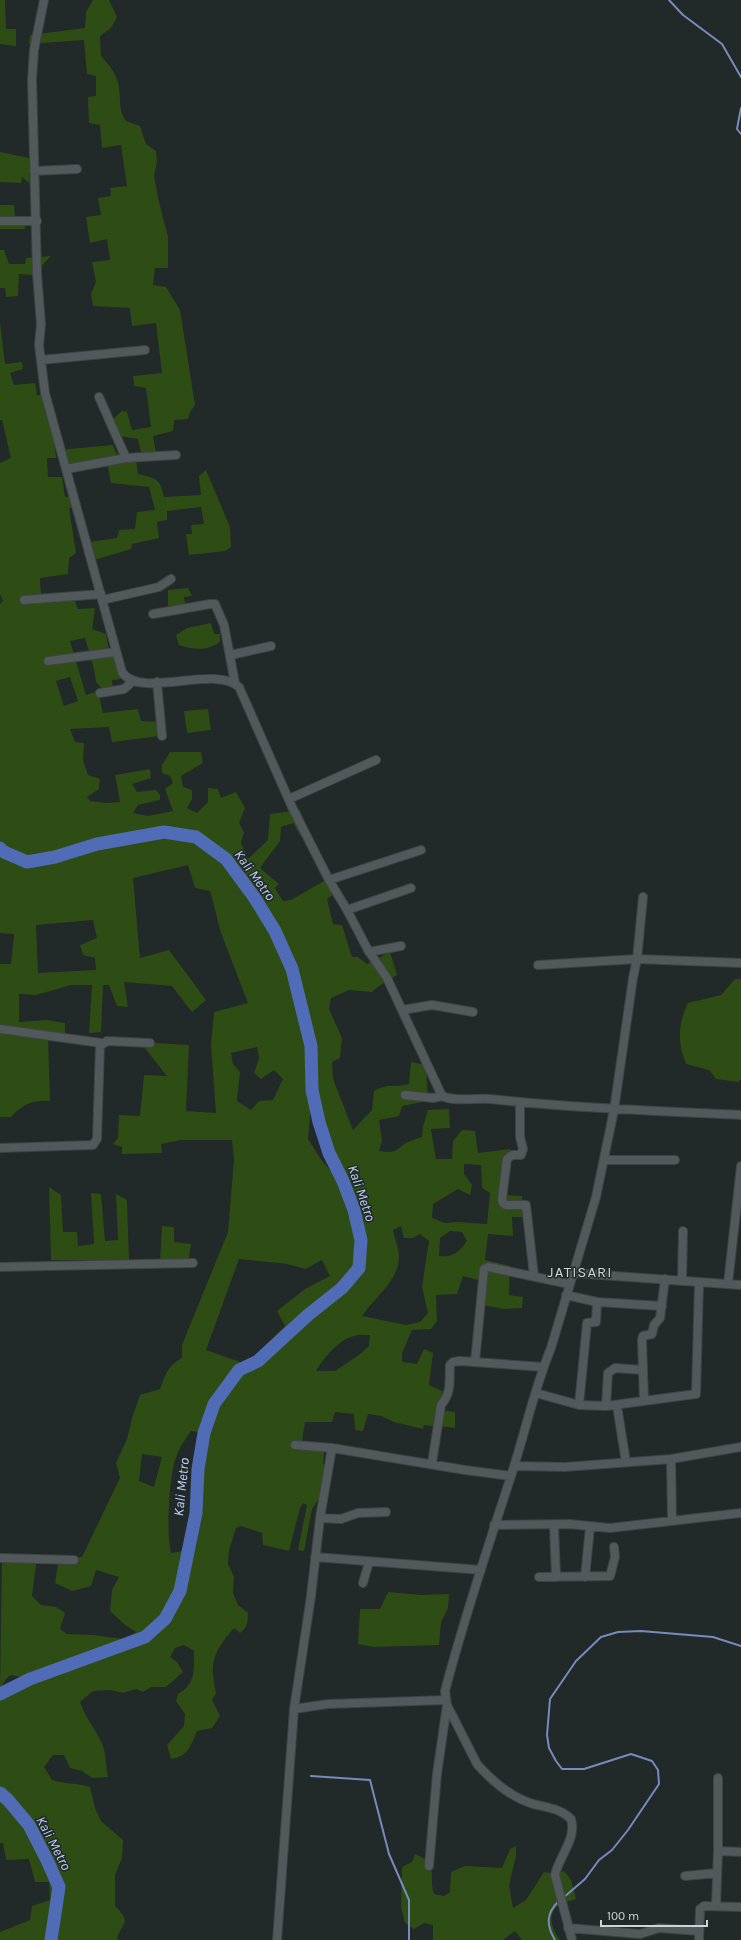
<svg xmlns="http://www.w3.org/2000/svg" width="741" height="1940" font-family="Karla,sans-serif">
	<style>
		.green { fill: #2d4d14; fill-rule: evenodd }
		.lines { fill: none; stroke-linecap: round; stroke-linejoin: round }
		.stream { stroke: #778bbf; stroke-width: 2 }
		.river { stroke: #516cb6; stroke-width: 13 }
		.minor-casing { stroke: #3e4445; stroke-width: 10 }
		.minor { stroke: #51595a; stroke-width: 8 }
		.labels { text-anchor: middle; stroke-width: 3; stroke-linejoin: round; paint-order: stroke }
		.water-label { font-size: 14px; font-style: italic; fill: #c0d1fa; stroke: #212929 }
		.quarter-label { font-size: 15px; letter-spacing: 1px; fill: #d0d4d5; stroke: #212929 }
	</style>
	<rect width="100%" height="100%" fill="#212929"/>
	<path class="green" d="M0 0H5L6 29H16V46L0 44Z
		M93 0H109L117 17 111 28 100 36 101 56C110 66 118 75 119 88 121 102 118 109 126 121L140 126 146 144 156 151 157 161 154 176 159 202 168 237V268H155L153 285 166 287 180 310 195 405 190 412 188 419 174 420 173 431 153 436 156 452 141 453 138 439 113 435 108 423 122 411 127 412 132 430 151 427 146 388 134 386 133 376 162 373 156 323 132 326 130 308 93 306 91 294 96 282 92 262 110 260 107 239 90 243 86 217 101 215 98 198 111 196 110 188 127 186 121 145 102 148 100 125 89 123 88 97 96 96V76L87 74 84 40 29 44 30 35 85 28 86 12Z
		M0 152 29 158V183L22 177 21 183 0 182Z
		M0 205H14L15 217 25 218V229H0Z
		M0 250H4L9 264H25L26 258 51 256 33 275 19 274 18 296 6 297 5 288H0Z
		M0 322 5 364 22 362 23 369 10 373 14 385 35 383 37 395H42L53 431 56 458H47L48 477H62L65 497 75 496 76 507 69 508 76 553 69 558 68 574 40 578 41 596 72 594 78 609 95 608 92 629 106 634 110 656 114 658 122 679 112 680 113 688 103 690 96 682 94 669 85 638 70 641 86 695 98 691 103 713 138 709 141 721 165 722 167 735 112 742 109 727 70 729 75 742 84 743 83 760 88 775 100 779 99 789 87 797 90 801 106 803 120 802 115 775 150 769 151 778 132 784 137 792 156 790 160 795V800L138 805 133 813 148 816 173 811 165 789 173 783 170 776 162 773V765L170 752H201L203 763 181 776 183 787 192 790V799L187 808 197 813 208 802V788L218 789 221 798 236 792 245 808 239 823 244 832 241 843 248 859 268 840 270 814 300 810 308 831 307 836 300 835 293 823 281 827 280 841 260 868 279 884 275 888 283 901 291 900 331 877 337 892 327 899 333 924 342 925 352 957H358L367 964 390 952 397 975 379 986 372 992 349 990 331 998 329 1009 342 1038 340 1058 332 1062 333 1079 353 1130 372 1110 374 1091C388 1083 394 1088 409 1084L411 1062 426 1065 428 1101 402 1106 399 1116 379 1120 382 1141 379 1151C398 1153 392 1152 406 1143 411 1140 417 1139 422 1137L423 1126 428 1110 449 1109 450 1128 431 1129 436 1159H452L453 1141 462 1130 475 1131 478 1153 510 1149 506 1195 522 1196 523 1217H512L513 1236 488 1234 485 1260 510 1266 509 1295 523 1297 522 1308 504 1309 477 1304 478 1280 463 1276 457 1294 436 1295 437 1321 431 1329 412 1330 402 1353V1362L417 1364 424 1349 433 1353 429 1385 442 1391 441 1410 455 1412V1428L424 1425 423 1429 394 1422 381 1416 368 1414 363 1431 355 1430 354 1414 335 1412 332 1422H305L302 1441 325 1444 323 1464 329 1465 325 1502 318 1500 312 1509 304 1551 298 1550 307 1505 303 1503 300 1508 289 1551 263 1545 262 1533 241 1526 236 1528 229 1550 228 1564 234 1577 233 1593 238 1605 248 1613C248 1622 247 1628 240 1633L234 1628C213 1652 209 1663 216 1693L212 1700 220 1716 212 1728 197 1731C191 1746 187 1757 171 1759L167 1745 184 1726 185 1714 176 1701 178 1694C196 1684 194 1670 194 1651L184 1645 175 1648 170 1657 177 1662 183 1672 166 1687H151L143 1692 136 1689 123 1693 111 1690 93 1691 80 1702C85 1718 97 1730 103 1746 106 1755 106 1767 108 1777L92 1778 82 1771 70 1768 64 1755H53L44 1767 52 1780C65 1784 77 1783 90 1787L95 1808 101 1821 123 1840 122 1858 115 1875V1906C134 1925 120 1922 117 1940H0V1932L30 1920 32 1906 50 1900 49 1882H35L29 1859 6 1860 3 1843H0V1694L29 1679 11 1675 6 1679 0 1689 2 1558 37 1557 32 1596 41 1605 56 1607 65 1613 60 1629 67 1634 94 1635 123 1639 136 1632 125 1625 110 1611 112 1590 119 1577 96 1570 91 1586 72 1591 55 1583 59 1558 82 1557 120 1478 116 1463 127 1439 132 1418 140 1395 160 1389C165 1375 168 1365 182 1358V1345L228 1232 234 1160 232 1140H181L161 1144 162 1153 122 1154V1147L113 1144 118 1138 119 1115 140 1116 144 1075 167 1076 140 1042 189 1045 186 1111 216 1113 211 1046 214 1012 248 1003 221 933 210 891 195 888 188 865 133 878 140 958 169 950 206 1000 192 1012 172 986 124 982 128 1007 117 1006 109 985H103L101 1032 89 1033 92 985H71L36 995 19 994V1022L47 1020 65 1023V1037L48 1038 50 1101C32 1100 23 1104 11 1117H0V964H11L14 934 0 933V604L3 601 0 594V463L11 458 2 420H0ZM70 677 78 701 64 706 56 681ZM93 920 97 938 80 945 83 955 95 958 96 970 38 973 36 925ZM257 1047 259 1058 254 1073 261 1079 274 1070 283 1079 273 1100 259 1101 251 1110 237 1101 240 1072 233 1064 231 1053ZM312 1092 319 1122 329 1153 343 1180 341 1182 322 1161 308 1139ZM464 1164 481 1165 482 1188 490 1193 487 1224 457 1222 445 1223 432 1218 433 1204 458 1189 470 1195 472 1185 464 1174ZM401 1226 404 1238H413L420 1234 429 1241 422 1287 428 1313 420 1322 406 1325 362 1316C374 1298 400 1280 399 1255 398 1247 395 1238 393 1230ZM450 1231 462 1232 467 1241C459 1252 453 1258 439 1256L440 1238ZM239 1259 287 1264 305 1269 322 1260 330 1276 305 1289 277 1311 285 1326 246 1364 206 1350ZM370 1335 369 1346 359 1355 335 1371H316C324 1358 338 1340 354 1336 359 1334 365 1335 370 1335ZM191 1431 204 1433C198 1472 196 1511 189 1550L171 1553C166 1535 169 1472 177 1455 180 1446 186 1439 191 1431ZM142 1454 162 1457 154 1487 139 1481Z
		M113 445 118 458 136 459 138 474C157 479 160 478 164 497L201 495 199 476 206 470 230 527 231 547 225 551 189 555 186 534H192L191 525 204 524 201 507 167 511V520L157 522 159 538 132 544 131 549 94 560 90 542 117 538 119 530 135 529 137 512 155 510 149 487 111 483 107 462 62 465 58 450Z
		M188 588 192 596 184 597 186 607 168 608V590Z
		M211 623 214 634H220V642C208 651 193 650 179 645L176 635 187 628Z
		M208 709 211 730 187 733 184 711Z
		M735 979H741V1079L738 1082 716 1079 709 1070 686 1064C677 1042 678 1024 688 1003L721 995Z
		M49 1187 61 1195 63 1232H77L78 1246 94 1244 91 1193 101 1194 105 1241 118 1240 116 1194 127 1200 129 1260H51Z
		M162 1226 174 1227V1242L191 1244 188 1264 160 1263Z
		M388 1592 421 1595 449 1594 448 1608 441 1622 439 1645 373 1647 358 1644 360 1609H380Z
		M516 1846V1856L509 1885 513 1908 526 1900 544 1872 556 1874 564 1871 571 1880 576 1899C571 1901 562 1902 558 1906 546 1915 553 1931 560 1940H522L515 1931 503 1940H433V1925L424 1923 414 1929 405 1923 401 1907 402 1867 412 1862 415 1854C440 1864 428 1875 434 1894L444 1896 450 1892 451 1872 465 1866 502 1868 510 1849Z"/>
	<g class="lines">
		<path class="stream" d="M669 0 683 15 722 44 741 77
			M741 108 737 129 741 134
			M311 1776 370 1780 389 1854 409 1900V1940
			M563 1898 585 1879 599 1860 612 1850 628 1830 659 1784 658 1770 652 1761 631 1754 584 1769H562L556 1761 549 1748 547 1735 550 1699 576 1661 601 1637 618 1632 641 1631 713 1637 741 1646
			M555 1940C546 1925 546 1913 559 1901"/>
		<path class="river" d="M0 848 4 852 27 862 55 857 97 844 164 832 196 837 226 859 254 897 275 931 292 969 311 1046 312 1090 319 1122 329 1153 343 1181 354 1210 361 1240 359 1268 342 1288 308 1315 258 1361 239 1370 214 1404 204 1433 198 1469 196 1513 180 1591 165 1619 145 1637 30 1679 0 1694
			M0 1793 8 1800 29 1825 47 1860 59 1887 51 1940"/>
		<g class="minor-casing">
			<path id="minor" d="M44 0 34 50 32 79 37 274 41 324 39 345 45 393 122 672C140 700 215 664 239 687L292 807 329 880 347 910 368 950 387 978 442 1096C455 1102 475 1098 490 1099 573 1108 657 1111 741 1115
				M34 171 77 169
				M0 221H37
				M41 360 145 350
				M99 397 126 458
				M66 469 126 458 176 455
				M24 600 101 594
				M102 600 159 587 171 579
				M153 614 210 604H215L224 625 235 683
				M231 655 271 646
				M48 661 115 652
				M157 682 162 736
				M100 693 124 689 133 681
				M289 799 376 760
				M329 880 421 850
				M347 910 411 888
				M369 952 401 946
				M538 965 637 959 643 897
				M402 1010 432 1005 473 1012
				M0 1029 101 1043
				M405 1095 433 1098 442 1096
				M520 1103V1137L523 1149 521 1155H512L507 1159 502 1199 503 1203 506 1205H526L534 1276
				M0 1148 93 1145 97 1139 100 1046 107 1041 150 1043
				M604 1160H675
				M0 1267 193 1263
				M573 1273 741 1285
				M682 1281 683 1231
				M728 1284 741 1166
				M566 1295 597 1302 596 1322 587 1323 579 1405
				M597 1302 662 1306
				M475 1362 484 1269 488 1267 569 1284
				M536 1393 579 1405 606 1406 696 1394 699 1283
				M644 1401 642 1340 643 1336 652 1334 654 1325 660 1318 665 1279
				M606 1406 608 1373 615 1368 643 1370
				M617 1406 626 1462
				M295 1445 332 1448
				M671 1459 672 1521
				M432 1463 441 1405C452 1392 449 1381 450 1365L453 1362 460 1361 543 1367
				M514 1466 565 1467 671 1459 741 1447
				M320 1518 341 1519 358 1513 386 1512
				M494 1525 569 1524 610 1528 741 1513
				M554 1525 556 1577
				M315 1557 481 1570
				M0 1558 74 1560
				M539 1577 610 1576 615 1557 614 1547
				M585 1577 590 1527
				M363 1583 369 1562
				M446 1700 328 1704 294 1709 311 1596 320 1518 332 1448 465 1470 511 1476
				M718 1851 741 1852
				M429 1866 437 1774 447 1705
				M685 1876 717 1873
				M716 1906 718 1851V1778
				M568 1928 640 1934 659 1928 699 1931
				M277 1940 294 1709
				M572 1940 555 1875C559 1856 577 1839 571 1819 559 1807 545 1808 530 1803 510 1796 491 1780 477 1764L447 1705 445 1691C464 1618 488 1547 511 1476 525 1433 534 1389 551 1348L596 1197 614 1110 633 978 637 959 741 963
				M699 1940 700 1909 704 1906 741 1907"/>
		</g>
		<use href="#minor" class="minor"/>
	</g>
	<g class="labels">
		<g class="water-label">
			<text transform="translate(255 875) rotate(54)" y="5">Kali Metro</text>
			<text transform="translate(362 1193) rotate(71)" y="5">Kali Metro</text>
			<text transform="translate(181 1487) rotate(-84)" y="5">Kali Metro</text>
			<text transform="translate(54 1843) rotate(62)" y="5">Kali Metro</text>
		</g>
		<g class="quarter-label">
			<text x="580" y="1277">JATISARI</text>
		</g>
	</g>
	<path d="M601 1920v6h106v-6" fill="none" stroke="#d0d4d5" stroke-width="2"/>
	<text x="607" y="1920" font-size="12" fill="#d0d4d5" stroke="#212929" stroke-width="3" paint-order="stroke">100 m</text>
</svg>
